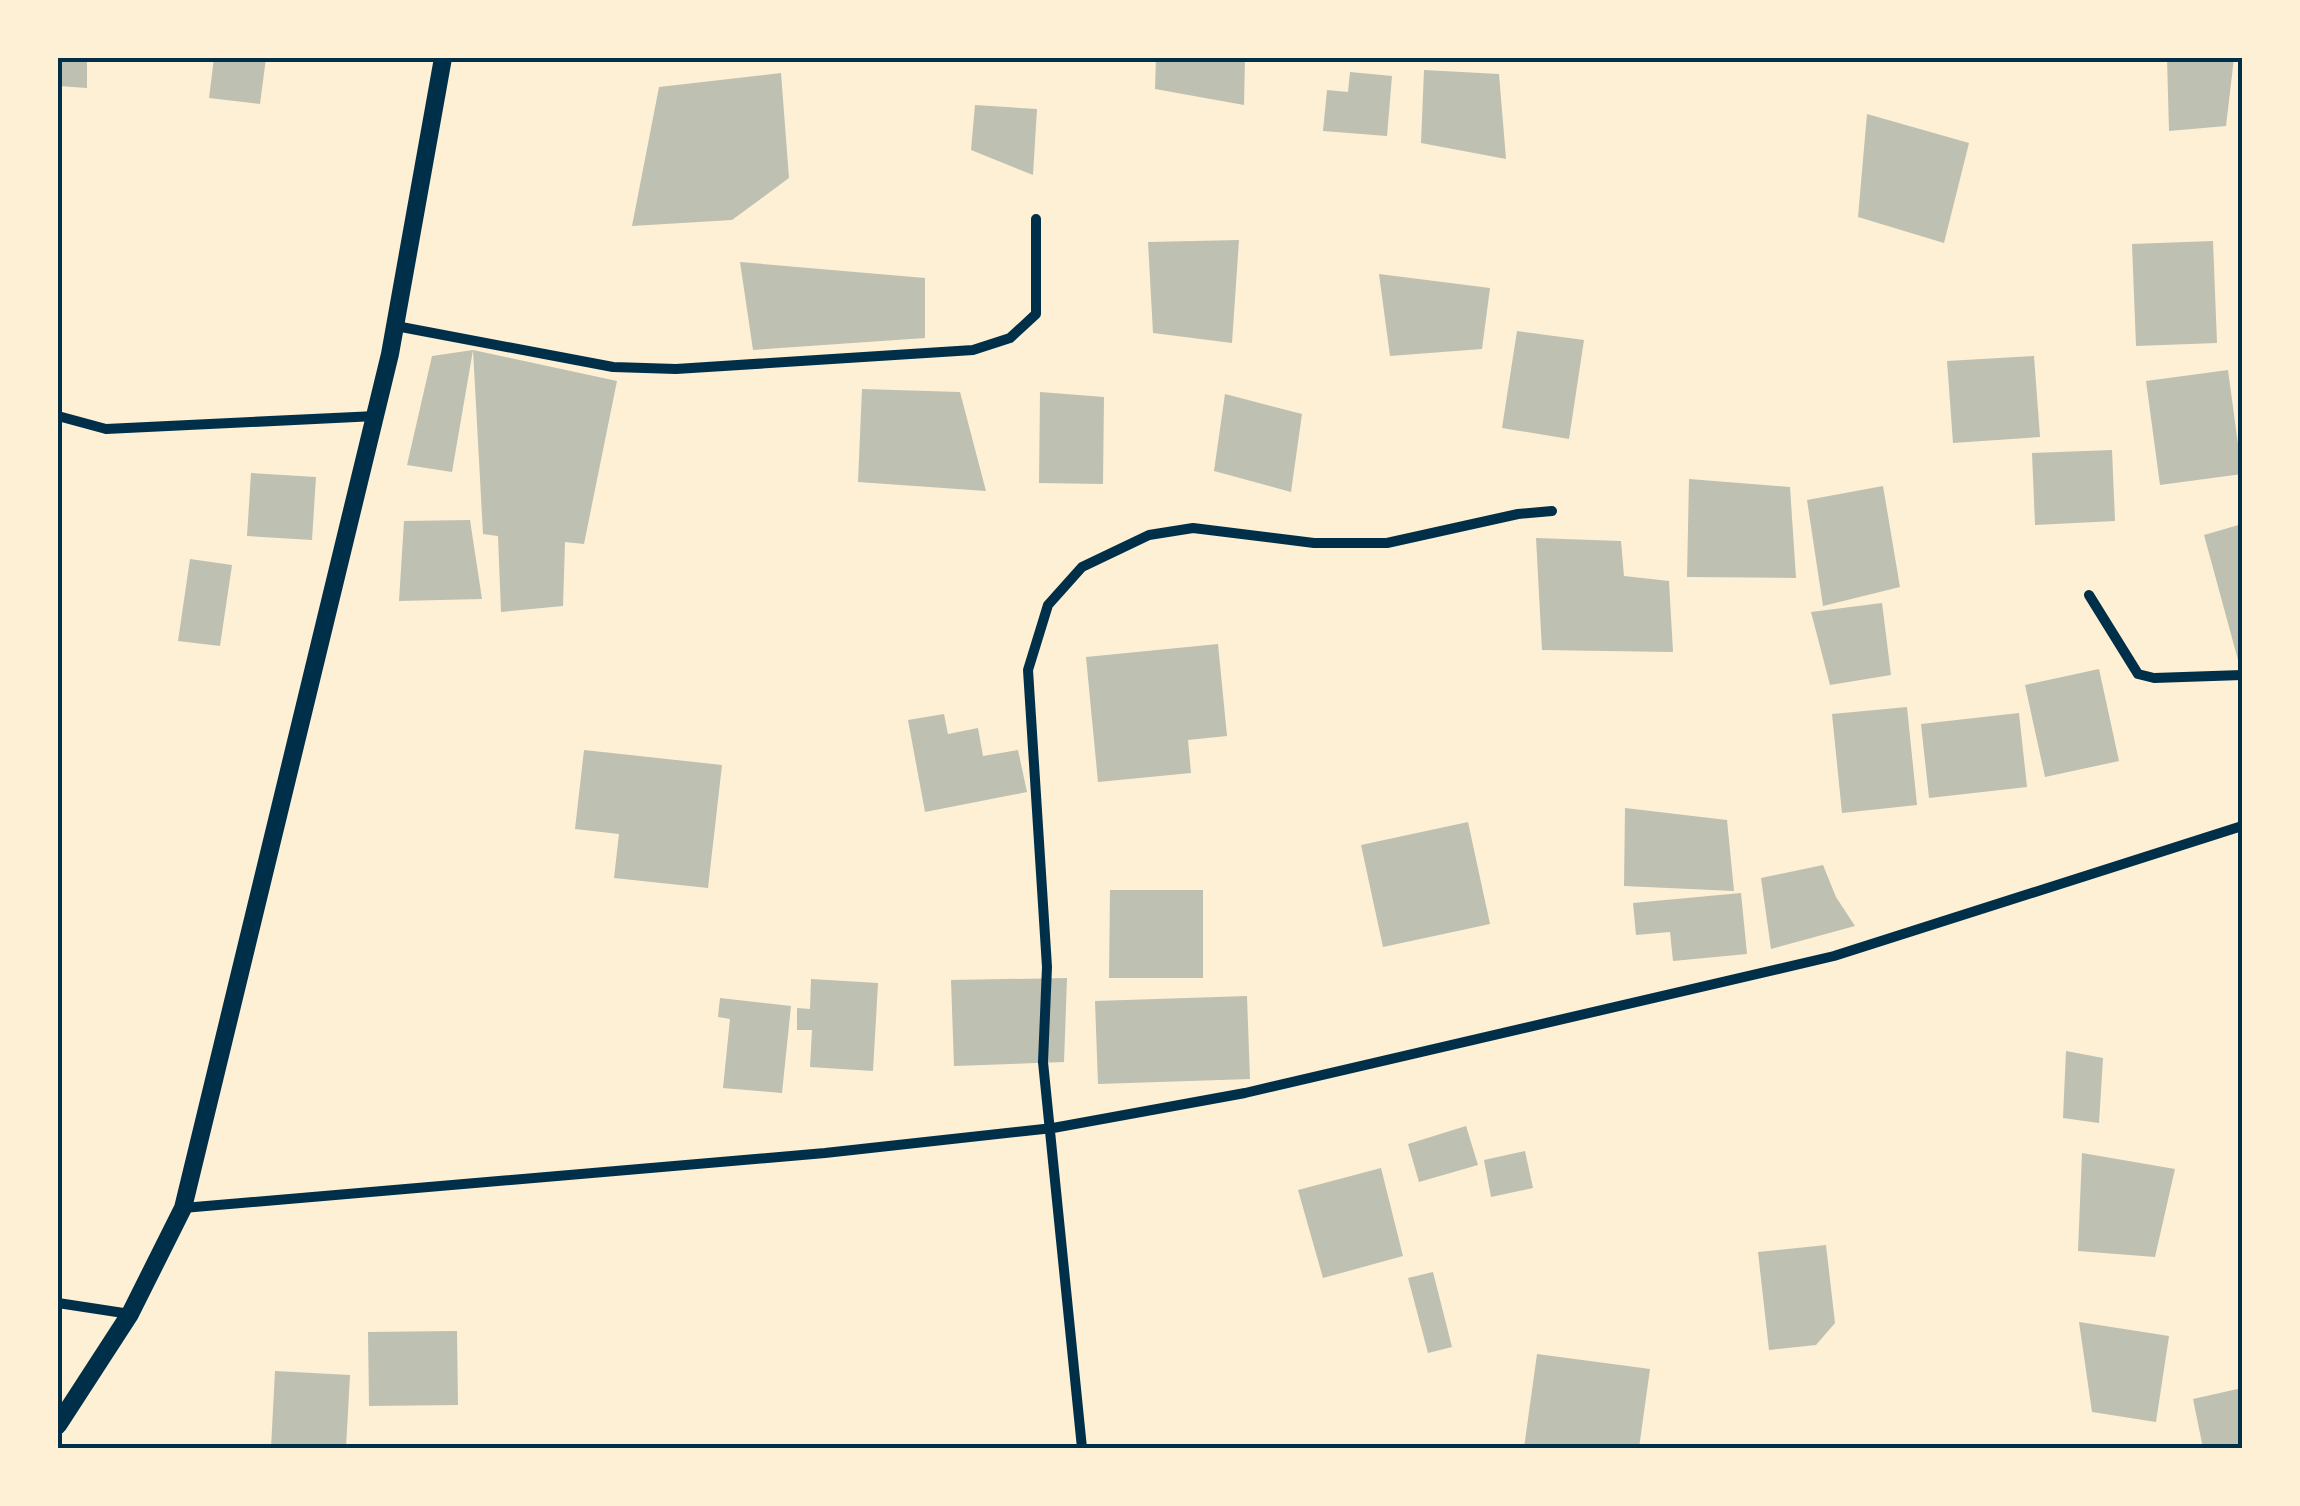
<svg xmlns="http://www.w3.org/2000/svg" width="2300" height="1506" font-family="Poppins,sans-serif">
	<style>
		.building { fill: #bec0b2 }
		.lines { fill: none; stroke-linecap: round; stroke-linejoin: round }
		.minor { stroke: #003049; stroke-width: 10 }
		.tertiary { stroke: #003049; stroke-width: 18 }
		.neatline { fill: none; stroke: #003049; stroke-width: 4 }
	</style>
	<rect width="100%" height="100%" fill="#fdf0d5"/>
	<path class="building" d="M58 58H87V88L58 86Z
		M214 58H266L260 104 209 98Z
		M1156 58H1245L1244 105 1155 89Z
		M2167 58H2234L2226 126 2169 131Z
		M1424 70 1499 74 1506 159 1421 143Z
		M1350 72 1392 76 1387 136 1323 131 1327 90 1348 92Z
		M781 73 789 178 732 220 632 226 659 87Z
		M975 105 1037 109 1033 175 971 150Z
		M1867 114 1969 143 1944 243 1858 217Z
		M1239 240 1232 343 1153 333 1148 242Z
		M2213 241 2217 343 2136 346 2132 244Z
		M740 262 925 278V338L753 350Z
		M1379 274 1490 288 1482 349 1390 356Z
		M1517 331 1584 340 1569 439 1502 428Z
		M473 350 452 472 407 465 432 356 473 350 617 381 584 544 565 542 563 606 501 612 498 536 483 534Z
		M2034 356 2040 437 1953 443 1947 361Z
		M2228 370 2242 474 2160 485 2146 381Z
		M862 389 960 392 986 491 858 482Z
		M1040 392 1104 397 1103 484 1039 483Z
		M1225 394 1302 414 1291 492 1214 471Z
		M2112 450 2115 521 2035 525 2032 453Z
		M251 473 316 477 312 540 247 536Z
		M1689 479 1790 487 1796 578 1687 577Z
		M1883 486 1900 587 1823 606 1807 500Z
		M470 520 482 599 399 601 404 521Z
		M2242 524V671H2241L2204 535Z
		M1536 538 1621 541 1624 576 1669 581 1673 652 1542 650Z
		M190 559 232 565 220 646 178 641Z
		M1882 603 1891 675 1830 685 1811 612Z
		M1218 644 1227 736 1188 740 1191 773 1098 782 1086 657Z
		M2099 669 2119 761 2045 777 2025 685Z
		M1907 707 1917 805 1842 813 1832 714Z
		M2019 713 2027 787 1929 798 1921 724Z
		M944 714 948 734 978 728 983 756 1018 750 1027 792 925 812 908 720Z
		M584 750 722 765 708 888 614 878 619 834 575 829Z
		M1625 808 1727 820 1734 891 1624 886Z
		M1468 822 1490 924 1383 947 1361 845Z
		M1823 865 1836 897 1855 926 1771 949 1761 878Z
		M1110 890H1203V978H1109Z
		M1741 893 1747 954 1673 961 1670 932 1636 935 1633 903Z
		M1067 978 1064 1062 954 1066 951 980Z
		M811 979 878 983 873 1071 810 1067 812 1030H797V1008L810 1009Z
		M1247 996 1250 1079 1098 1084 1095 1001Z
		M720 998 791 1006 782 1093 723 1088 730 1019 718 1017Z
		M2066 1051 2103 1058 2099 1123 2063 1118Z
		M1466 1126 1478 1165 1419 1182 1408 1144Z
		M1525 1151 1533 1188 1491 1197 1484 1160Z
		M2082 1153 2175 1169 2155 1257 2078 1251Z
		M1381 1168 1403 1256 1323 1278 1298 1190Z
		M1826 1245 1835 1323 1816 1345 1769 1350 1758 1252Z
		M1433 1272 1452 1347 1428 1353 1408 1278Z
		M2079 1322 2169 1336 2156 1422 2092 1412Z
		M457 1331 458 1405 369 1406 368 1332Z
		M1537 1354 1650 1369 1639 1448H1524Z
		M275 1371 350 1375 346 1448H271Z
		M2242 1388V1448H2203L2193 1399Z"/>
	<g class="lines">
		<path class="minor" d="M396 326 613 367 676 369 973 350 1010 338 1036 314V219
			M58 416 106 429 376 416
			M2089 595 2138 674 2154 678 2242 675
			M183 1208 825 1153 1053 1128 1245 1093 1834 956 2242 826
			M58 1303 130 1314
			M1082 1448 1043 1062 1047 967 1028 670 1048 605 1082 567 1149 535 1193 528 1314 543H1387L1518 514 1552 511"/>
		<path class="tertiary" d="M58 1425 130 1314 183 1208 390 354 443 58"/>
	</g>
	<rect width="2300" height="1506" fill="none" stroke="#fdf0d5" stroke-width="120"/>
	<rect x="60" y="60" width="2180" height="1386" class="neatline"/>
</svg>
